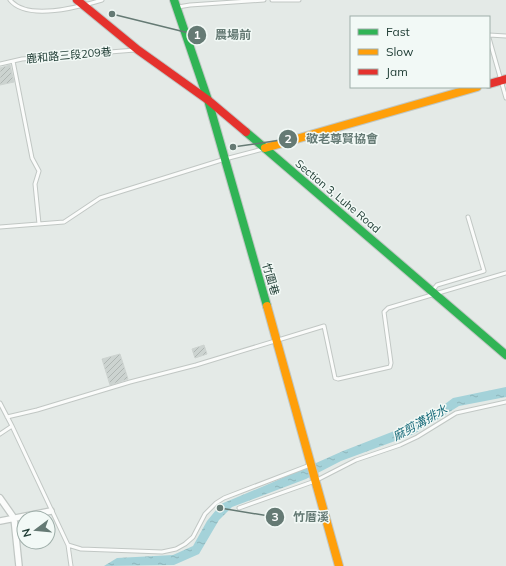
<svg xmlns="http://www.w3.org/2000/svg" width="506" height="566" font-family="Mulish,'Noto Sans TC',sans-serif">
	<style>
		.water { fill: url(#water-ripples) }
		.building { fill: url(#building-hatch); stroke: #cdd3d0 }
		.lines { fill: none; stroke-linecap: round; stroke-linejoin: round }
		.lane-casing { stroke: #c1c7c4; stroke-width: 5 }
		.street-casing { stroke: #c1c7c4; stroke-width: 8 }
		.fast-casing { stroke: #c0c7c4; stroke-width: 10 }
		.slow-casing { stroke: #c0c7c4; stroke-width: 10 }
		.jam-casing { stroke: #c0c7c4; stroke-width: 10 }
		.lane { stroke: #fbfcfb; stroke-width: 3 }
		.street { stroke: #fbfcfb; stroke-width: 5.5 }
		.fast { stroke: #30b455; stroke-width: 8 }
		.slow { stroke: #ff9f0a; stroke-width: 8 }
		.jam { stroke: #e5322d; stroke-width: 8 }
		.labels { text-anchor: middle; stroke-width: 3; stroke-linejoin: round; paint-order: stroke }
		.street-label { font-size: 11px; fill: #213e36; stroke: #f2f9f6 }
		.water-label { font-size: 12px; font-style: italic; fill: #1a6c7b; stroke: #f2f9f6 }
		.leader { fill: none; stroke: #657a74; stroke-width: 1.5 }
		.callout-dot { fill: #657a74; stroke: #f2f9f6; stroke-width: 1.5 }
		.mark-label { font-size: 12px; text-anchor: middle; font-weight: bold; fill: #fff }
		.callout-label { font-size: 12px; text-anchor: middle; font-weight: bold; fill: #657a74; stroke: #f2f9f6; stroke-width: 3; stroke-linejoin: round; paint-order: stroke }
	</style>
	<defs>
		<pattern id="water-ripples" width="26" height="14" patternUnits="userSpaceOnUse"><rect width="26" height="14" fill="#a4d2d9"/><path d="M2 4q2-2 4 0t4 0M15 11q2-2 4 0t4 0" fill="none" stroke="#8db5bb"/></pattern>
		<pattern id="building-hatch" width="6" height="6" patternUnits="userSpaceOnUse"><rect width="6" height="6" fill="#ccd3d0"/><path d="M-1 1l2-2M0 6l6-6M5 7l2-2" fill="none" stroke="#afb6b3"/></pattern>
	</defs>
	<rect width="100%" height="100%" fill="#e4eae7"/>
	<path class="water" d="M506 387V397L459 406 414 434 341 461 306 479 232 507 219 520 199 554 174 565 104 566 117 558 173 555 193 546 207 521 221 504 271 483 343 451 425 419 453 398Z"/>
	<path class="building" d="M10 65 14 82 0 85V68Z
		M204 345 207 354 195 358 192 349Z
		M120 354 128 379 110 385 102 359Z"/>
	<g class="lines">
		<g class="lane-casing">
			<path id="lane" d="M10 0C27 21 79 7 102 0
				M272 0H299
				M178 7 190 5 264 0
				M506 36 489 35V38L506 98
				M13 61 32 158 39 171 35 184 39 224
				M0 64 22 59 135 50
				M0 227 64 222 100 198 225 159 263 149
				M432 291 437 285 484 271 468 217
				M0 403 12 426 68 545 71 566
				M7 417 37 410 130 382 196 365 324 326 335 378 338 379 390 367 391 363 384 312 388 308 506 273
				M0 434 12 426
				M239 508 315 481 356 460 400 445 417 437 456 413 506 402
				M68 545 81 549 162 552 176 549 185 544 193 537 205 514 216 503 224 498 310 465"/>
		</g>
		<g class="street-casing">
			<path id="street" d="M0 498 14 518 19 566
				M0 521 51 511"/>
		</g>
		<g class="fast-casing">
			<path id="fast" d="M174 0 208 100 267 306
				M246 132 506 355"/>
		</g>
		<g class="slow-casing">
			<path id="slow" d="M265 148 477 87
				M267 306 339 566"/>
		</g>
		<g class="jam-casing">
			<path id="jam" d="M77 0 138 50 208 100 246 132
				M489 84 506 79"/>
		</g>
		<use href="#lane" class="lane"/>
		<use href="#street" class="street"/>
		<use href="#fast" class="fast"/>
		<use href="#slow" class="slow"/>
		<use href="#jam" class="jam"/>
	</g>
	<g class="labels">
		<g class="street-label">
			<text transform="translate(69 55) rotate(-5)" y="4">鹿和路三段209巷</text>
			<text transform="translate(338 196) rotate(40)" y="4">Section 3, Luhe Road</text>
			<text transform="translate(271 279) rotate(74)" y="4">竹圍巷</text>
		</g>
		<g class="water-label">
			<text transform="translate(420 423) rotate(-29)" y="4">麻剪溝排水</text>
		</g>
	</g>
	<path class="leader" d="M112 14L197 35M233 147L288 139M220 508L275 517"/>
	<g class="callout-dot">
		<circle cx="112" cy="14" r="4"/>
		<circle cx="233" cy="147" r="4"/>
		<circle cx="220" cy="508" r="4"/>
		<circle cx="197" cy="35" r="10"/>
		<circle cx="288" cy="139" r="10"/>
		<circle cx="275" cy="517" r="10"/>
	</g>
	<g class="mark-label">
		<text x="197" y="39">1</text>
		<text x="288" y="143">2</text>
		<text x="275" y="521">3</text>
	</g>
	<g class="callout-label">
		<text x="233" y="39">農場前</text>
		<text x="342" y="143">敬老尊賢協會</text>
		<text x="311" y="521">竹厝溪</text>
	</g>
	<rect x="350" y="16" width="140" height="72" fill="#f2f9f6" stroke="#9eaea9"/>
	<rect x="358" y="29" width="20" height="6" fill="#30b455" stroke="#9eaea9"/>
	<text x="386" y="36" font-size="12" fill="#213e36">Fast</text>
	<rect x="358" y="49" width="20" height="6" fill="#ff9f0a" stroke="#9eaea9"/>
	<text x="386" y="56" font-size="12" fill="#213e36">Slow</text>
	<rect x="358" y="69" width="20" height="6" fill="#e5322d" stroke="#9eaea9"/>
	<text x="386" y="76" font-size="12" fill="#213e36">Jam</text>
	<g transform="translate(36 530) rotate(254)"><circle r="19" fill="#f2f9f6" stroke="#9eaea9"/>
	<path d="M0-3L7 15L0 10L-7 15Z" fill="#657a74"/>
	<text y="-6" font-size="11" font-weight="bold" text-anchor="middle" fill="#213e36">N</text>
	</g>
</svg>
